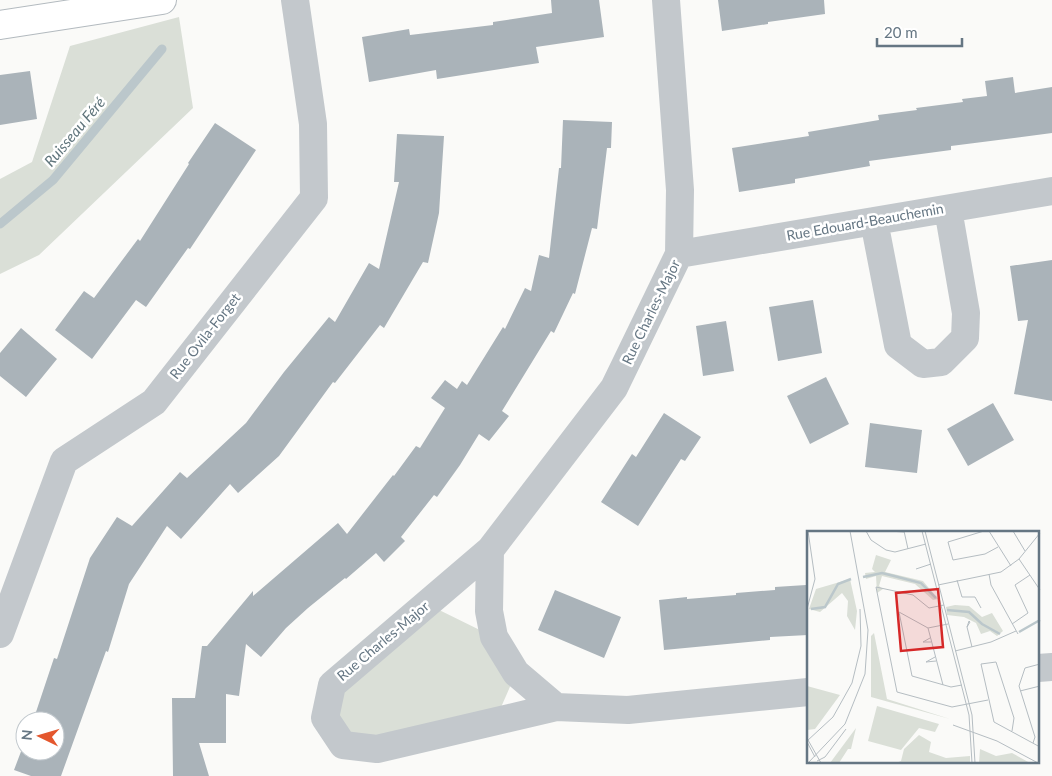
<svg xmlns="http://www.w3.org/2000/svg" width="1052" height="776" font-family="Lato,sans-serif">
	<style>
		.green { fill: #dadfd7 }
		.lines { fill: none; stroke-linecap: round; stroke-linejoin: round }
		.stream { stroke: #bbc7cb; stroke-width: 9 }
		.building { fill: #aab3b9 }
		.secondary-casing { stroke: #b3babf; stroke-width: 30 }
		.street { stroke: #c3c8cc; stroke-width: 28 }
		.secondary { stroke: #fff; stroke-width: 28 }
		.labels { text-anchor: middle; stroke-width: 5; stroke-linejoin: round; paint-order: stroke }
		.street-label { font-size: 14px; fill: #657683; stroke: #fff }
		.water-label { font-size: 15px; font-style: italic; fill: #60757c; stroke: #fff }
		.inset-river { fill: none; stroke: #bbc7cb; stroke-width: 2.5 }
		.inset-road { fill: none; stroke: #b5bdc2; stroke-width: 1 }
		.view { fill: #d62828; fill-opacity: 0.15; stroke: #d62828; stroke-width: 2.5 }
		.inset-edge { fill: none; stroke: #657683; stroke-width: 2.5 }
	</style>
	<rect width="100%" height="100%" fill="#fafaf8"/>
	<path class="green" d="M179 17 193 108 39 255 0 274V179L32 162 70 46Z
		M427 604 494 637 516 673 495 721 343 745 332 685Z"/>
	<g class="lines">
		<path class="stream" d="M0 224 53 180 162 49"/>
	</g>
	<path class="building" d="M551 0H599L604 37 536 47 539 63 437 79 436 70 369 82 362 37 409 29 410 35 493 25V22L552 13Z
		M718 0H824L825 14 768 22V24L722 31Z
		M30 71 37 119 0 125V75Z
		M1013 77 1015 93 1052 87V133L951 146V150L869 161 870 166 795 179V183L739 192 732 148 809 136 808 132 879 120 878 115 917 110 916 108 963 102 962 99 987 96 985 81Z
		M563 120 612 122 611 148H607L597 229 592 228 575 294 573 293 554 333 551 331 502 411 509 416 489 441 479 434 460 465 437 497 434 495 401 537 405 541 384 562 376 553 346 579 345 578 308 608 286 628 261 657 246 644 239 696 226 694V743H199L209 776H173L172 698H195L202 646H207L253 591V596L338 523 347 534 393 475 394 476 416 446 420 448 445 408 431 398 445 380 457 389 462 381 467 385 503 327 505 329 525 288 531 291 539 255 549 258 559 168H561Z
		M215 123 256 150 190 249 188 248 146 307 136 300 92 359 55 330 84 291 94 298 138 239 140 241 189 164 188 163Z
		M397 134 444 136 439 213 428 263 423 262 384 328 380 325 335 383 333 382 279 456 238 493 230 484 181 539 167 526 129 584 108 652 106 651 61 776H31L14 770 25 741V751H55V721H33L54 658 57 659 90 558 117 517 132 526 180 472 187 478 246 423 284 372 329 317 335 322 369 263 379 269 399 182H394Z
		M1052 260V401L1014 394 1028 320 1018 321 1010 266Z
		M813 300 822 353 778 361 769 307Z
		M726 321 734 371 703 376 696 326Z
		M21 328 57 359 26 397 0 376V353Z
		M826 377 849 424 810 444 787 396Z
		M993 403 1014 440 968 466 947 429Z
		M664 413 701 437 685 461 681 459 638 526 601 502 632 454 636 457Z
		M870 423 922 430 917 473 865 467Z
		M806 585 808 635 770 637V640L664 650 659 600 687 597V599L736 595V593L775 590V587Z
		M555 590 621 617 604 658 538 630Z"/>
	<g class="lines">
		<g class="secondary-casing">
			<path id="secondary" d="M0 25 162 0"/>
		</g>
		<path class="street" d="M666 0 680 190 679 254 614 388 490 550 332 685 325 718 343 745 377 749 556 707 628 710 808 692
			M874 221 898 345 923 364 941 362 965 338 966 313 948 209
			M679 254 1052 191
			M490 550 489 611 494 637 516 673 556 707
			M0 634 64 461 154 402 314 198 313 124 295 0
			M1038 668 1052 667"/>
		<use href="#secondary" class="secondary"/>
	</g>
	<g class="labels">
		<g class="street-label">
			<text transform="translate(865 222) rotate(-10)" y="5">Rue Edouard-Beauchemin</text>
			<text transform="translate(651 312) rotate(-64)" y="5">Rue Charles-Major</text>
			<text transform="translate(205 336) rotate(-52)" y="5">Rue Ovila-Forget</text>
			<text transform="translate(383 641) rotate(-40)" y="5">Rue Charles-Major</text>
		</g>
		<g class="water-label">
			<text transform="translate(75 132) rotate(-50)" y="5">Ruisseau Féré</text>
		</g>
	</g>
	<g transform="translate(807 531)">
		<rect width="232" height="232" fill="#fafaf8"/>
		<path d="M69 24 84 29 78 41 116 50 131 68 126 69 108 53 75 45 72 55 76 58 70 62 69 45 59 48 58 42 68 41 65 38ZM43 48 50 80 48 99 40 85 41 70 35 62 13 81 2 78 9 58ZM148 74 162 75 175 86 185 82 196 100 190 105 183 100 174 103 169 92 157 86 140 84 139 76ZM67 102 80 168 143 188 64 166V105ZM0 155 33 164 8 198 0 199ZM70 175 132 193 128 201 112 197 94 219 61 210ZM49 197 44 218H41L32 232H23ZM112 204 124 211 122 221 139 227 163 225V232H89L94 230 97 218ZM173 218 189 225 205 222 223 232H172Z" fill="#dadfd7"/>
		<path class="inset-river" d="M56 46 75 42 87 45 114 52 129 67M4 78 18 76 31 53 44 48M140 79 162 81 175 93 193 103M212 101 233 89"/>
		<path class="inset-road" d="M59 0 64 9 79 19 88 21 119 13M82 0 97 1M97 0 101 18M115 0 162 184 165 232M118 0 165 184 168 232M177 0 141 11 146 29 178 23 191 16M182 0 204 35M206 0 218 20M212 28 233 59M109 38 124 33M182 43 184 54 211 103M150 49 155 66H168L174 77M131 54 194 41 212 28 233 2M137 74 122 77 106 64 69 56 90 161 145 176 181 169M0 78 8 48 1 0M141 93 121 97 92 81 105 145 144 156 155 154M205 93 221 82 208 54 223 44M160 96 162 90 163 91 160 96 165 116M121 97 136 154M123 107 116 111H124M148 120 184 111 209 100M128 126 119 131 129 130M213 160 233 155M146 194 190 210 231 232M205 200 207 187 189 131 174 133 187 191 233 216M1 209 14 232M0 210 26 186 45 152 54 115 53 78M0 211 8 226M226 212 228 206 212 155 218 137 233 133M10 230 18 226 39 198M1 232 38 193 58 143 61 99 43 0"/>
		<path class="view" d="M131 58 136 116 94 120 89 62Z"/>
		<rect width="232" height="232" class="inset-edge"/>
	</g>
	<g transform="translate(40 736) rotate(275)"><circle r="24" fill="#ffffff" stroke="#c1c8cd"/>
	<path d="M0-4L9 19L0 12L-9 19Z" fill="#e4572e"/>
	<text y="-8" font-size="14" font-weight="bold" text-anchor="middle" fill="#657683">N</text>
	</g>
	<path d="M877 38v8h85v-8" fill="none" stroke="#657683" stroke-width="2.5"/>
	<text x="884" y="38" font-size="15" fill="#657683" stroke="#ffffff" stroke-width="4" paint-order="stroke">20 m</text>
</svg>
